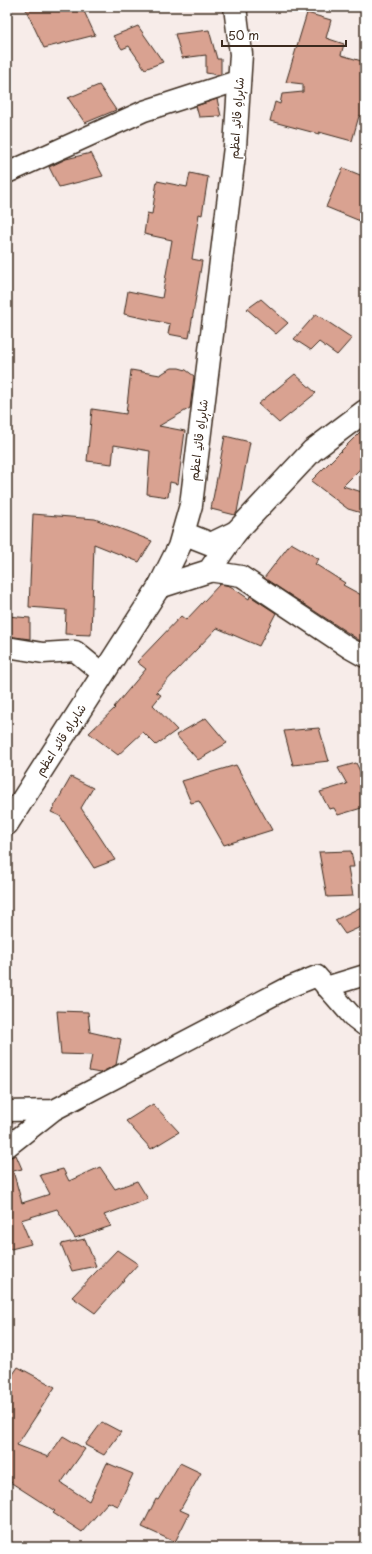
<svg xmlns="http://www.w3.org/2000/svg" width="372" height="1554" font-family="'Playpen Sans','Playpen Sans Arabic',sans-serif">
	<style>
		.building { fill: #d9a291; stroke: #3b2a1e }
		.lines { fill: none; stroke-linecap: round; stroke-linejoin: round }
		.minor-casing { stroke: #3b2a1e; stroke-width: 23 }
		.tertiary-casing { stroke: #3b2a1e; stroke-width: 25 }
		.secondary-casing { stroke: #3b2a1e; stroke-width: 25 }
		.trunk-casing { stroke: #3b2a1e; stroke-width: 25 }
		.minor { stroke: #fff; stroke-width: 20 }
		.tertiary { stroke: #fff; stroke-width: 22 }
		.secondary { stroke: #fff; stroke-width: 22 }
		.trunk { stroke: #fff; stroke-width: 22 }
		.labels { text-anchor: middle; stroke-width: 3.5; stroke-linejoin: round; paint-order: stroke }
		.street-label { font-size: 12px; fill: #3b2a1e; stroke: #fff }
	</style>
	<rect width="100%" height="100%" fill="#f7ece9"/>
	<filter id="ink" filterUnits="userSpaceOnUse"><feTurbulence type="fractalNoise" baseFrequency=".025" numOctaves="2"/><feDisplacementMap in="SourceGraphic" scale="8" xChannelSelector="R" yChannelSelector="G"/><feConvolveMatrix kernelMatrix="1 2 1 2 8 2 1 2 1" color-interpolation-filters="sRGB"/></filter>
	<g filter="url(#ink)">
		<path class="building" d="M38 7H82L95 35 44 48 26 10Z
			M307 13 331 20 326 38 344 44 341 55 365 62V117L359 116 352 141 319 132V134L270 121 275 102 280 104 282 94 303 92V84L286 82Z
			M138 26 163 62 145 69 129 46 122 49 113 36Z
			M209 30 217 59H221V74L219 75 206 73V55L182 58 175 34Z
			M99 85 116 110 85 123 68 98Z
			M217 99 221 116 199 117 196 106Z
			M91 153 103 176 59 187 49 167 66 159Z
			M343 168 365 177V223L326 207Z
			M190 173 208 177 202 215 199 214 192 259 202 261 189 338 168 334 170 324 124 314 128 291 162 298 172 240 144 234 147 213 152 214 157 181 187 187Z
			M261 299 288 323 276 334 247 309Z
			M316 314 352 338 337 355 319 342 311 350 294 339Z
			M172 368H179L186 370 194 376 190 408 159 426 185 431 178 484 170 482 168 497 147 494 150 451 114 445 112 464 87 461 92 409 126 414 131 370 160 375 166 371Z
			M295 374 316 393 279 423 258 404Z
			M365 427V464L343 486 365 493V514L348 509 311 481Z
			M225 436 250 442 237 512 235 515 211 509Z
			M33 514 95 519 152 541 139 562 94 544 91 635 65 634 66 610 29 607Z
			M291 543 319 559 315 564 345 583 343 585 365 597V644L264 578Z
			M220 584 230 586 249 599 250 596 276 613 259 646 217 628 156 692 161 695 153 705 177 730 156 745 143 732 118 755 89 733 115 708 114 707 146 669 137 662 181 616 186 620Z
			M7 616 30 618V639L7 636Z
			M206 718 227 743 198 760 176 735Z
			M319 728 329 761 293 765 284 731Z
			M356 763 365 781V807L338 815 334 808 329 809 320 792 347 784 338 768Z
			M236 765 272 830 224 845 199 801 191 803 182 781Z
			M71 777 93 788 81 808 115 860 94 868 60 816 51 812Z
			M351 851 354 867H348L353 896 327 897 319 852Z
			M365 905V925L345 934 335 920Z
			M57 1011 88 1012 90 1032 121 1039 116 1065 100 1073 89 1071 92 1055 61 1054Z
			M153 1104 179 1132 151 1149 126 1121Z
			M16 1155 22 1169 13 1171 22 1203 50 1194 40 1175 63 1169 69 1181 100 1167 115 1189 137 1181 148 1199 104 1215 111 1226 75 1238 57 1209 21 1220 31 1244 7 1250V1158Z
			M85 1239 96 1266 72 1271 61 1244Z
			M117 1250 138 1264 95 1313 72 1297Z
			M18 1367 55 1387 17 1445 48 1457 63 1436 85 1449 61 1483 89 1501 107 1463 133 1474 118 1506 108 1502 82 1532 53 1513 55 1511 7 1480V1383Z
			M102 1422 121 1432 104 1455 85 1445Z
			M180 1463 201 1473 180 1510 189 1514 175 1542 142 1527 156 1499 158 1500Z"/>
		<g class="lines">
			<g class="minor-casing">
				<path id="minor" d="M7 173 144 111 240 80
					M209 571 241 576 349 648 365 657
					M7 647 43 653 75 651 103 674
					M326 987 365 975
					M7 1111 54 1110 287 988 317 976 352 1016 365 1026
					M7 1147 54 1110"/>
			</g>
			<g class="tertiary-casing">
				<path id="tertiary" d="M183 533 211 544 236 532"/>
			</g>
			<g class="secondary-casing">
				<path id="secondary" d="M159 587 209 571 236 532 312 451 365 411"/>
			</g>
			<g class="trunk-casing">
				<path id="trunk" d="M7 824 159 587 179 547 191 505 235 147 241 54 235 7"/>
			</g>
			<use href="#minor" class="minor"/>
			<use href="#tertiary" class="tertiary"/>
			<use href="#secondary" class="secondary"/>
			<use href="#trunk" class="trunk"/>
		</g>
	</g>
	<g class="labels">
		<g class="street-label">
			<text transform="translate(237 118) rotate(-86)" y="4">شاہراہِ قائدِ اعظم</text>
			<text transform="translate(199 440) rotate(-83)" y="4">شاہراہِ قائدِ اعظم</text>
			<text transform="translate(61 740) rotate(-57)" y="4">شاہراہِ قائدِ اعظم</text>
		</g>
	</g>
	<rect width="372" height="1554" fill="none" stroke="#fff" stroke-width="24"/>
	<rect x="12" y="12" width="348" height="1530" fill="none" stroke="#3b2a1e" stroke-width="1.5" filter="url(#ink)"/>
	<path d="M222 40v6h124v-6" fill="none" stroke="#3b2a1e" stroke-width="2"/>
	<text x="228" y="40" font-size="12" fill="#3b2a1e" stroke="#ffffff" stroke-width="3" paint-order="stroke">50 m</text>
</svg>
